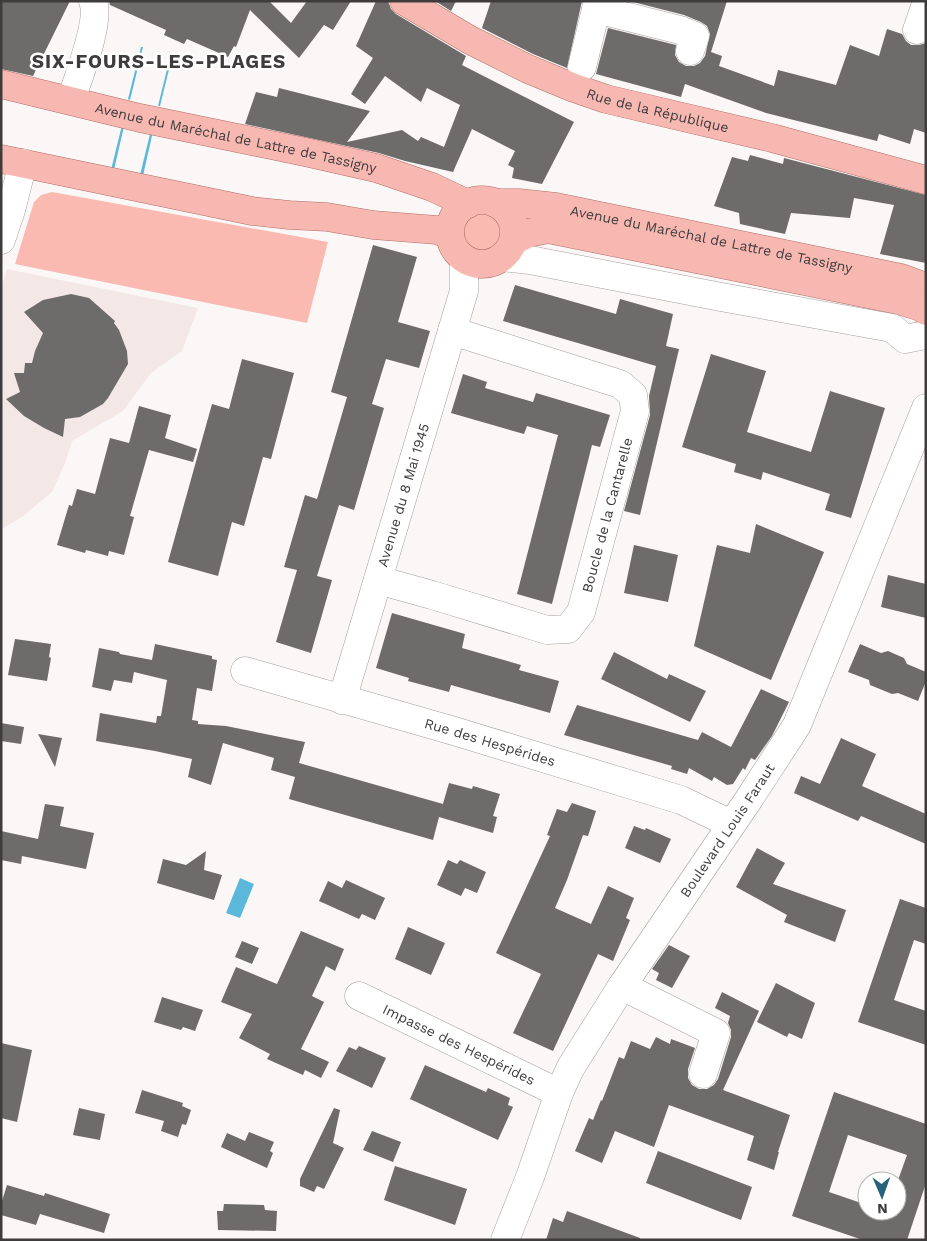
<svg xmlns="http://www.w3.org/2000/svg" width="927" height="1241" font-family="'Work Sans',sans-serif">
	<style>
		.built { fill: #f4e8e6 }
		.green { fill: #fabab2 }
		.water { fill: #5cb8db }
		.building { fill: #6e6b6b; fill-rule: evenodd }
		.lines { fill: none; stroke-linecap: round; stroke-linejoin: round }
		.minor-casing { stroke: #a3a09f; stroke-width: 29 }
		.major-casing { stroke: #b26d66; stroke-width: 29 }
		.minor { stroke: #fff; stroke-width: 28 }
		.major { stroke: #f7b8b1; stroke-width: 28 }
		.labels { text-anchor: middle; stroke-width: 5; stroke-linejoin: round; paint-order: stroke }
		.street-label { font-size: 14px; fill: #3e3c3c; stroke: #fff }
		.district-label { font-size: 19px; font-weight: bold; letter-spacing: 1px; fill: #3e3c3c; stroke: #fff }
	</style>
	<rect width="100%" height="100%" fill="#fbf7f6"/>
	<path class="built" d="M7 269 198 308 182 351 151 373 123 411 72 441 65 463 52 492 22 517 3 528H1V287Z"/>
	<path class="green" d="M52 192 328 242 307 323 15 264 34 202 41 195Z
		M477 201H486L509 215 513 223 514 232 493 262C486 264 480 265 474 263 453 256 441 226 459 210 464 206 471 204 477 201Z"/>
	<path class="water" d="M141 47H143L130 100 128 99Z
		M171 53H173L160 106H158Z
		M123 121 125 122 113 174H110Z
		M152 126 154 127 142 180 139 179Z
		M240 878 254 884 240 918 226 913Z"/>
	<path class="building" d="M1 1H70L33 76 1 69Z
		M109 1H269L291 23 307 1H351L333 30 324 25 299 58 250 10 236 47 234 46 228 57 187 39 184 44 164 35 166 30 110 5Z
		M376 1H388L391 9 396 14 466 56 462 65 574 122 542 184 512 178 514 168 508 165 515 151 472 129 453 172 405 161 379 153 245 124 256 92 277 97 279 88 370 111 347 142 402 130 418 141 421 137 444 147 460 105 427 88 421 102 385 76 365 104 351 94 373 58 356 46Z
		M435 1H456L451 11Z
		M491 1H582L567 68 533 54 482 28Z
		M629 1H727L711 52 722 56 719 66 774 86 778 70 836 85 850 45 879 56 887 29 902 34 906 41 911 45H919L926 43V133L914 129 910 144 879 134 877 141 766 113 685 84 681 97 596 74 608 28 676 45 675 55 679 62 686 66H694L700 63 705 56 710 34 707 26 701 22 684 15Z
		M750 155 783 164 784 158 926 195V263L880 254 894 205 854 198 850 218 791 213 785 234 740 224 739 213 714 206 732 157 748 161Z
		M373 245 417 257 398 322 430 331 419 368 386 359 372 404 384 408 354 510 339 505 317 576 332 580 311 653 276 642 297 570 284 567 305 495 317 499 347 397 331 392Z
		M515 285 616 314 620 299 673 314 666 346 679 349 640 515 624 511 650 415 649 396 656 366 503 321Z
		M71 294 89 298 115 321 114 323 119 330 127 351 128 364 108 398 103 404 80 417 65 419 63 437 44 428 24 416 6 399 20 392 14 373H24L25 363H32L35 351 43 333 24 312 43 300Z
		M711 354 766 371 747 432 811 452 830 391 885 408 851 518 825 510 830 494 763 472 761 480 734 472 736 464 682 447Z
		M242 359 294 373 271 459 263 457 244 526 232 522 218 576 168 562 212 404 229 409Z
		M463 374 487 382 485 388 533 402 536 393 610 415 600 447 592 445 552 604 517 594 558 435 527 426 524 434 451 413Z
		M139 406 171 415 165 438 197 449 193 462 149 450 130 516 134 517 124 555 109 551 108 556 86 550 85 553 57 545 69 505 72 506 77 489 95 494 110 438 129 443Z
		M756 524 824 552 771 680 694 646 717 545 750 553Z
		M634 545 678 555 668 602 624 593Z
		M888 575 926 584V618L881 607Z
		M392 613 465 634 462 648 521 665 519 670 559 681 550 713 451 685 449 692 408 681 409 678 376 668Z
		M15 639 51 644 49 657 51 658 47 681 8 675Z
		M155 644 212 656V659L217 660 212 691 197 688 192 720 198 721V724L226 726 305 742 299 763 443 804 440 814 449 783 472 789 473 786 500 794 493 816 497 817 493 833 439 817 433 840 289 799 295 777 271 770 274 758 223 743 211 785 188 777 192 759 155 751 96 741 100 713 156 723 157 716H161L167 680 134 672 132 683 114 680 111 691 92 687 99 648 119 652 120 654 152 660Z
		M860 644 881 653 888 651 904 658 907 664 926 672V681L918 701 898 693 892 694 870 685 869 680 848 672Z
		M614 652 667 679 669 674 706 691 690 722 601 679Z
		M761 689 789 702 772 736 755 760 751 758 745 770 743 768 733 784 727 785 714 777 712 781 689 768 687 774 671 769 672 766 564 735 577 705 698 740 702 732 731 747Z
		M1 723 24 727 21 744 1 741Z
		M38 734 62 738 55 767Z
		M841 738 876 754 862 786 926 814V844L861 816 858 821 794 793 801 776 820 784Z
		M572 803 596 811 588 836 583 835 567 880 555 908 591 924 608 886 634 898 626 918 630 920 613 961 598 954 553 1051 513 1033 541 974 496 953 550 836 547 835 557 809 567 812Z
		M45 804 64 807 60 826 94 833 86 869 22 856 21 864 1 860V831L38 839Z
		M634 826 645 830 646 828 671 839 660 863 625 848Z
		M757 848 785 863 773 884 846 910 835 942 784 922 787 915 736 887Z
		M206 851 204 870 222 875 214 900 157 883 163 859 186 865Z
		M448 860 457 864 460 860 486 872 477 893 465 888 461 896 437 885Z
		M346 880 385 898 375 920 362 914 359 919 319 901 328 881 342 888Z
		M900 899 926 908V944L914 940 894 1000 926 1011V1045L858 1022Z
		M408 927 445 943 431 975 395 959Z
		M301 931 344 949 335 971 326 966 312 996 324 1002 301 1049 329 1062 321 1078 305 1070 303 1075 267 1059 270 1054 239 1038 252 1014 221 1002 236 967 277 984Z
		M242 941 259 948 252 964 235 957Z
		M669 945 690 956 672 988 656 980 659 973 652 969Z
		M776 983 815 1003 802 1039 789 1033 787 1037 757 1022Z
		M722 992 759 1011 723 1090 790 1115 778 1152H779L774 1170 747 1160 754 1136 669 1105 654 1147 615 1131 602 1163 575 1151 589 1118 593 1120 601 1100 602 1101 619 1057 624 1059 631 1041 650 1049 656 1037 670 1044 671 1039 695 1048 688 1069V1078L692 1085 699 1089H707L714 1085 718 1079 731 1037V1030L728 1023 730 1016 715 1008Z
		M162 997 203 1010 195 1031 183 1027 181 1030 154 1022Z
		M1 1043 32 1050 17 1122 1 1118Z
		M359 1046 386 1058 372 1088 336 1071 349 1047 356 1050Z
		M425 1065 486 1092 488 1088 510 1098 508 1105 513 1107 498 1140 410 1099Z
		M142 1090 183 1103 182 1106 191 1110 186 1125 182 1124 178 1137 161 1131 164 1121 135 1113Z
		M834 1092 926 1124V1183L907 1240H863L792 1216ZM848 1135 907 1155 897 1183V1216L884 1211H867V1205L829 1192Z
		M79 1108 105 1114 100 1140 73 1135Z
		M334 1108 340 1110 333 1143 344 1148 324 1189 317 1186 314 1192 300 1186V1179Z
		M372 1131 401 1142 393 1162 363 1150Z
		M249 1132 274 1142 270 1151 273 1153 267 1168 221 1147 227 1133 245 1141Z
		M658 1151 752 1187 741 1220 646 1183Z
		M395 1166 467 1189 455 1225 384 1200Z
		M7 1185 44 1196 45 1193 110 1214 104 1233 40 1214 36 1225 1 1215V1204Z
		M224 1204 264 1205 265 1210 277 1211 276 1231 218 1230 217 1211H223Z
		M567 1211 640 1238V1240H546L553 1218 563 1222Z"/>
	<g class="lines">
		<g class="minor-casing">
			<g id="minor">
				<path d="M596 9 680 30 695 36 690 51"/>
				<path d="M917 30 926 4"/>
				<path d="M582 67 598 1"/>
				<path d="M71 100C78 78 101 21 93 1"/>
				<path d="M1 240 11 210 23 163"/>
				<path d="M502 257 530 260 721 297 892 328 905 339 926 335"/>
				<path id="s1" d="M378 580 432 595 547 630 568 629 581 612 635 411 633 395 620 384 452 331"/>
				<path id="s2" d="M245 671 454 731 681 800 731 824"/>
				<path id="s3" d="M342 700 464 291V259"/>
				<path d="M622 986 716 1033 703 1074"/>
				<path id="s4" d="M359 996 559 1093"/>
				<path id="s5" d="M505 1240 530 1177 559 1093 571 1067 622 986 749 799 797 725 926 408"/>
			</g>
		</g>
		<g class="major-casing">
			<g id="major">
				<path id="s6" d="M404 1 470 40 528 69 574 88 606 99 772 138 926 180"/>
				<path id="s7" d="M1 84 140 118 305 152 376 168 432 187 468 204"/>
				<path d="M1 159 252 211 289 215 327 217 373 225 437 230 450 235"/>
				<circle cx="482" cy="232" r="32"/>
				<path id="s8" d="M495 203H519L556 207 901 278 926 287"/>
				<path d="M513 241 529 233 548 229 898 300 921 307 926 311"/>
			</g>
		</g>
		<use href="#minor" class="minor"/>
		<use href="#major" class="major"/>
	</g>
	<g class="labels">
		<g class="street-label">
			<text dy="5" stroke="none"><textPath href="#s6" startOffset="278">Rue de la République</textPath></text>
			<text dy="5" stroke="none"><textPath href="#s7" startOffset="241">Avenue du Maréchal de Lattre de Tassigny</textPath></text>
			<text dy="5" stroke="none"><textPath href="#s8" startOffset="220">Avenue du Maréchal de Lattre de Tassigny</textPath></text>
			<text dy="5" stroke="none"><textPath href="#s3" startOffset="214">Avenue du 8 Mai 1945</textPath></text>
			<text dy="5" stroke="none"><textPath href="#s1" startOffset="319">Boucle de la Cantarelle</textPath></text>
			<text dy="5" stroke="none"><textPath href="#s2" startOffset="255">Rue des Hespérides</textPath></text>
			<text dy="5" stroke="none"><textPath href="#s5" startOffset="469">Boulevard Louis Faraut</textPath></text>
			<text dy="5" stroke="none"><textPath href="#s4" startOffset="111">Impasse des Hespérides</textPath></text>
		</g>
		<g class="district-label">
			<text x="159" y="68">SIX-FOURS-LES-PLAGES</text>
		</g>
	</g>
	<rect width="927" height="1241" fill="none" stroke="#3e3c3c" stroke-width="5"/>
	<g transform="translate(882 1196) rotate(178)"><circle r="24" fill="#ffffff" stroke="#b2b1b1"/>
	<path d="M0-4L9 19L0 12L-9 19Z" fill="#26637a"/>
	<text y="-8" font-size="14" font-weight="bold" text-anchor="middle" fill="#3e3c3c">N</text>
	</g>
</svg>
